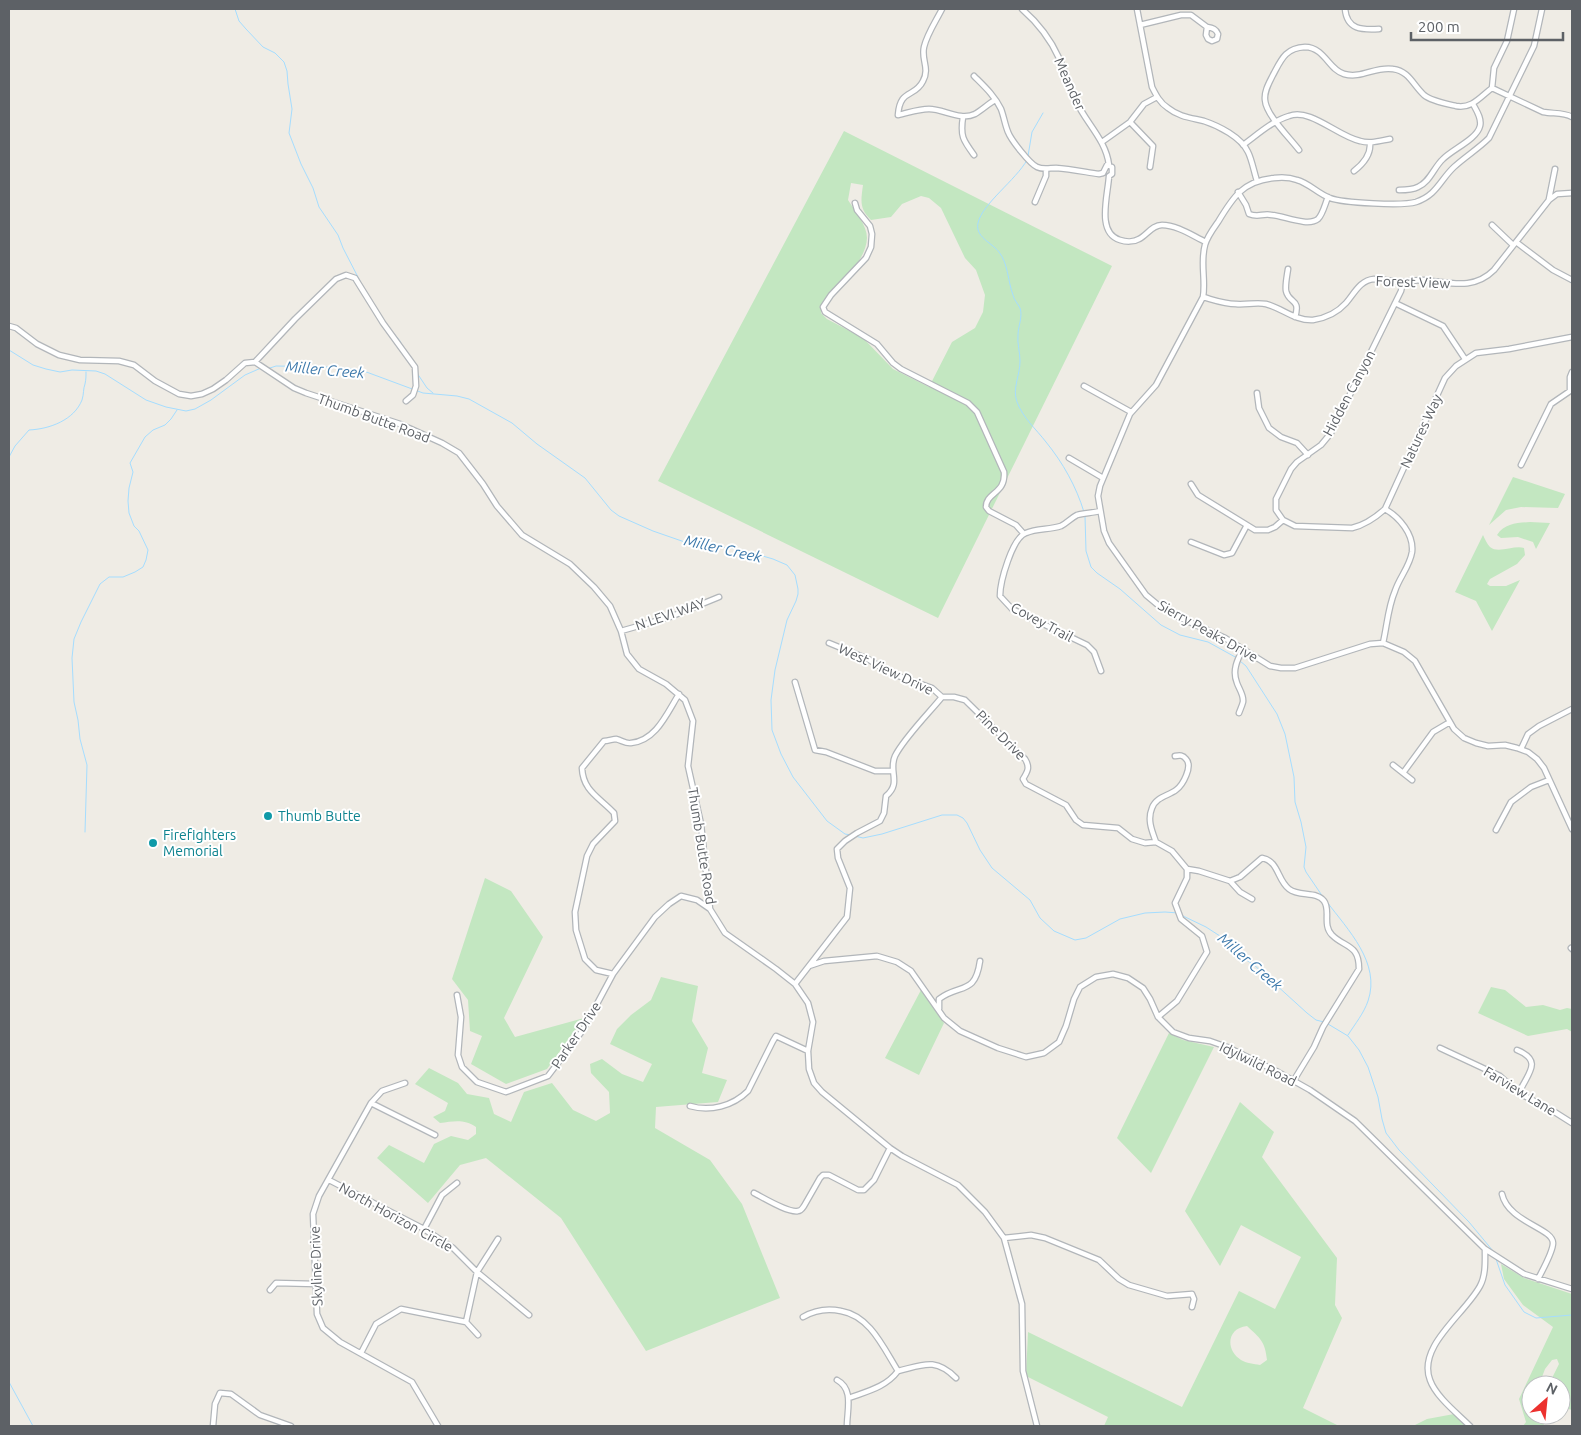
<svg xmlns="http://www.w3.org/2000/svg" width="1581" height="1435" font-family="Ubuntu,sans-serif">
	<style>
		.green { fill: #c3e7c1; fill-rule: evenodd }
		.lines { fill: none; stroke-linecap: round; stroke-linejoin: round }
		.stream { stroke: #a5ddff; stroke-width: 1 }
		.street-casing { stroke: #b2b6ba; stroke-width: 7 }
		.street { stroke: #fff; stroke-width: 4.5 }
		.culture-dot { fill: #0f9aa8; stroke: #fff; stroke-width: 2 }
		.labels { text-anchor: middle; stroke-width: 4; stroke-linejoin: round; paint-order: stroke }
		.street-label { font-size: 14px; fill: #5d6166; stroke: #fff }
		.culture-label { font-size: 14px; fill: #0d838f; stroke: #fff; text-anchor: start }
		.water-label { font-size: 15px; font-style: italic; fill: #3d79ab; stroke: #fff }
	</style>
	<rect width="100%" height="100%" fill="#efece5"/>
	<path class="green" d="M844 131 1112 266 938 618 658 481ZM851 183 863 185C861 200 859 209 871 220L891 217 902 204 921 196 929 198 941 208 965 258 976 270 985 295 983 312 975 328 952 342 929 387 893 369 863 338 827 319 821 313 822 305C837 288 866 262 867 238 867 225 855 211 848 200Z
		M1513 477 1565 494 1558 508 1521 507 1506 510 1489 525Z
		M1530 522 1550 523 1536 549 1533 542 1518 537 1501 538 1497 535C1505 523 1517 523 1530 522Z
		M1483 535C1485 539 1487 544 1490 547 1498 554 1514 545 1524 548L1525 555 1517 564 1490 579 1487 584 1490 586H1506L1520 580 1492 631 1476 601 1455 592Z
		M485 878 511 891 543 937 504 1018 515 1037 584 1018 547 1069 506 1084 471 1064 482 1036 470 1031 468 1000 452 979Z
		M661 977 698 986 692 1021 708 1048 702 1073 727 1080 718 1102 656 1107 655 1128 710 1160 742 1204 780 1298 646 1351 561 1218 486 1158 460 1165 428 1203 377 1158 389 1145 424 1163 434 1144 451 1136 468 1140 476 1134V1127C465 1119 454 1121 440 1123L433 1117 445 1111 448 1103 415 1084 429 1068 458 1083 467 1094 489 1098 494 1114 511 1122 524 1092 552 1083 573 1110 596 1121 610 1113 609 1092 591 1073 590 1064 602 1059 622 1074 643 1082 652 1064 610 1044 617 1029 631 1015 651 1000Z
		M1491 987 1505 990 1526 1007 1543 1005 1560 1010 1567 1008 1572 1009V1032L1567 1029 1528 1036 1478 1013Z
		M921 990 944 1023 919 1075 885 1058Z
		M1169 1033 1183 1040 1214 1047 1151 1173 1117 1138Z
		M1240 1102 1274 1132 1262 1157 1337 1258 1335 1305 1342 1318 1303 1408 1339 1426H1104L1108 1417 1026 1376 1028 1332 1182 1407 1239 1291 1275 1309 1301 1257 1241 1225 1220 1266 1185 1211ZM1247 1326C1260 1338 1265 1341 1267 1360L1260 1365C1254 1364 1246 1363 1241 1360 1225 1350 1227 1328 1247 1326Z
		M1501 1264 1524 1278 1572 1294V1375L1571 1377 1572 1388V1410L1561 1407V1385H1551L1552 1378 1559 1364 1557 1359 1552 1360 1545 1369 1539 1385H1531V1415H1542L1544 1426H1523L1526 1422 1519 1399 1553 1327 1523 1305 1504 1279Z
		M1454 1414 1466 1426H1413L1427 1419Z"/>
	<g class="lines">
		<path class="stream" d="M235 9 239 21 246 29 263 47 275 53 284 62 287 71 288 84 292 109 289 133 301 164 313 188 319 207 338 235 343 248 360 281
			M1028 156 1032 132 1043 113
			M1027 160C1016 180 982 204 978 223 975 237 991 242 999 252 1008 263 1008 282 1013 295 1014 300 1018 304 1020 308 1023 317 1018 326 1018 335 1017 343 1020 352 1020 361 1020 376 1012 388 1017 402 1023 418 1036 429 1046 442 1063 463 1076 486 1084 512
			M390 329 400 341 403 348
			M9 350 33 365 46 369 60 372 72 370 96 371 105 374 146 400 166 407 186 411 195 409 211 400 245 375 261 368
			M267 369 276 366 332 367 361 370 423 393 457 396 469 399 512 423 537 444 585 478 611 510 619 516 653 531 699 547 714 546 739 549 773 559 787 565 795 575 798 589V594L796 601 787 620 775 670 771 700 772 730 781 754 793 777 827 821 845 834 851 835
			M417 373 427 388 433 393
			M9 457 15 446 29 430C50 429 74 420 82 400 84 394 83 389 85 384 86 379 86 377 86 372
			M1085 516 1086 551 1091 567 1097 573 1120 589 1161 625 1180 635 1208 642 1237 658
			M1240 661 1246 666 1277 714 1285 734 1294 777 1295 802 1301 822 1306 847 1304 867 1306 872 1323 897
			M85 832 87 765 80 739 78 720 74 702 72 658 74 639 81 622 100 584 109 577H123L135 572 143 567 146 560 148 550 139 531 134 526 129 513 128 501 129 488 133 472 130 463 145 437 153 430 165 425 171 419 177 410
			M855 836 863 838 882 834 942 815H957L963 818 967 823 980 850 992 868 1030 900 1040 918 1054 931 1075 940 1086 938 1120 919 1145 913 1165 912 1178 913
			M1327 902C1348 930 1381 963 1368 1001 1364 1013 1355 1024 1348 1035
			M1181 915 1206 927 1223 938 1233 952 1253 964 1307 1013 1316 1020 1324 1022
			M1328 1024 1348 1036 1359 1050 1368 1067 1378 1097 1382 1119 1386 1133 1399 1150 1469 1222 1493 1251
			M1496 1259 1505 1285 1524 1312 1536 1318 1572 1315
			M9 1382 33 1426"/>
		<g class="street-casing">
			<path id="street" d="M942 9C936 21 927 34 924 47 921 60 930 68 923 81 915 98 900 88 898 115 908 113 918 109 929 109 944 109 960 121 975 114 982 110 988 104 995 100
				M1022 9C1038 23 1050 38 1059 58 1066 72 1069 87 1076 101 1086 123 1106 140 1109 165
				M1137 9 1152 87C1156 95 1160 103 1168 108 1179 117 1192 118 1204 121 1219 126 1241 137 1248 152 1252 160 1254 172 1257 181
				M1345 9C1347 30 1362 30 1379 29
				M1542 9 1534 46 1489 138C1478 149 1466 156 1454 167 1440 180 1437 195 1416 202 1403 206 1343 203 1330 198 1318 194 1309 183 1297 180 1289 177 1282 177 1274 178 1243 181 1233 197 1218 222 1213 229 1207 237 1205 245 1200 262 1206 280 1203 297L1156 385 1130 414 1100 486 1098 496 1104 531 1109 543 1146 595 1158 605 1174 615 1225 638 1270 666 1281 668H1295L1370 644 1383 643 1404 652 1415 661 1454 729 1464 738 1476 743 1488 746 1505 745 1517 748 1528 752 1537 759 1544 768 1572 829
				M1140 25 1181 15H1191L1207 27 1206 35 1208 39 1212 41 1217 39 1218 34C1216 29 1213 28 1207 27
				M974 76C984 86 995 96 1001 109 1004 117 1005 125 1008 132 1011 140 1030 164 1037 167 1043 170 1050 168 1056 168 1070 169 1085 172 1099 174L1103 173
				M1492 88 1543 112C1553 114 1563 112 1572 117
				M963 117C960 136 963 140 974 155
				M1130 122 1153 146 1150 167
				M1102 142 1130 122 1144 104 1157 97
				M1243 145C1257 135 1272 121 1289 116 1311 108 1337 136 1360 141 1370 144 1379 141 1390 139
				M1299 150C1290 138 1266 115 1265 100 1264 91 1269 83 1273 75 1281 60 1285 48 1305 47 1309 47 1315 49 1319 52 1328 59 1333 71 1344 74 1362 79 1375 66 1393 69 1409 71 1413 85 1424 95 1431 101 1447 104 1456 106 1472 109 1480 97 1492 88L1494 68 1507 41 1514 9
				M1354 171C1363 164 1371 155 1370 143
				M1103 173 1107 165 1112 167V174L1109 176C1108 195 1096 233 1120 240 1126 242 1134 242 1139 239 1147 235 1152 225 1162 225 1177 225 1193 236 1206 242
				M1399 190C1405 190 1412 190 1418 187 1430 182 1434 167 1443 159 1453 149 1477 139 1480 126 1482 118 1476 110 1473 104
				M1238 192 1246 205 1249 214C1259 218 1262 213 1272 215 1284 216 1308 227 1318 219 1323 214 1325 204 1328 197
				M1549 199 1555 169
				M1035 202 1046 176V169
				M855 203 857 210 870 226 872 234 871 247 866 258 831 295 823 307 825 312 877 344 893 363 901 369 968 403 977 412 1004 472C1006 494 986 492 986 507L989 511 1016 525 1024 534
				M1492 225 1513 245
				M1516 242 1553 270 1572 280
				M1288 269C1287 276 1285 285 1286 291 1289 304 1301 298 1295 317
				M1403 282 1401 291 1331 433 1321 445 1297 462 1291 469 1276 499V510L1283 520 1295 526 1352 528C1365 525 1375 518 1385 509L1445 378 1456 366 1476 353 1509 349 1572 337
				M1203 297C1214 300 1224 304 1236 304 1246 305 1256 302 1266 304 1282 308 1295 321 1313 320 1326 318 1337 313 1346 303 1354 294 1360 280 1374 279 1382 279 1391 281 1400 282 1408 282 1415 280 1423 280 1449 282 1473 291 1494 270L1549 200 1557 194 1572 193
				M1395 303 1443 326 1465 359
				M9 326 16 328 37 344 59 355 80 360 119 361 134 365 155 381 179 394 191 396 202 394 213 389 226 380 245 363 255 362 294 388 306 393 400 424 442 443 459 453 483 484 497 506 522 535 570 564 594 587 610 606 621 631 627 654 639 669 666 684 685 700 693 721 688 766 701 824 710 909 725 933 776 969 795 984 808 1003 813 1022 808 1051 809 1069 814 1083 822 1092 890 1148 902 1156 958 1185 985 1212 1004 1238 1022 1304 1023 1371 1037 1426
				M255 362 295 319 336 279 346 275 355 278 383 323 415 367 416 386 413 395 406 401
				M1084 386 1131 412
				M1257 393 1259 408 1269 428 1281 437 1297 443 1308 455
				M1069 458 1103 478
				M1521 465 1551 404 1570 391V377L1572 372
				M1191 484 1198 495 1255 530H1268L1275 527 1283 520
				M1100 511C1093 513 1084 513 1077 515 1071 518 1067 523 1061 526 1049 530 1037 528 1026 533 1012 538 1000 582 1000 596L1012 609 1087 645 1094 652 1101 671
				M1191 542 1224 555 1232 553 1247 525
				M621 631 670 617 719 597
				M829 643 868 659 890 673 932 688 942 697
				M1383 643C1387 626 1388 607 1395 591 1399 578 1410 566 1412 552 1414 534 1399 517 1385 509
				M795 682 815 750 826 752 875 771H893
				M942 697H954L965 700 1025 759C1030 767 1028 771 1023 779L1026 784 1066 805 1076 820 1083 825 1118 828 1132 839 1145 843 1156 842 1172 851 1187 869V878L1175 903 1181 919 1202 936 1207 952 1177 1001 1158 1017
				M1239 713C1240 710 1242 706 1243 702 1244 695 1239 689 1237 683 1232 671 1237 660 1243 649
				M1521 749 1528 734 1539 726 1572 709
				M1393 765 1412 780
				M1403 773 1433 732 1450 722
				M1496 830 1511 802 1531 787 1549 780
				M1156 842C1152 831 1147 820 1152 808 1156 797 1168 796 1176 790 1183 785 1193 766 1186 759 1183 755 1180 755 1175 756
				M1187 869 1199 871 1230 881 1240 892 1252 899
				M1230 881 1240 877 1262 858C1279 861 1277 880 1289 889 1299 897 1317 891 1324 901 1331 910 1322 925 1332 935 1345 948 1359 944 1359 969L1323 1027 1314 1047 1294 1080
				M1571 948 1572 949
				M809 966 824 961 877 956 897 962 911 971 944 1018 960 1031 998 1048 1026 1057 1044 1053 1059 1042 1066 1026 1074 999 1080 987 1096 977 1113 974 1128 978 1143 988 1150 999 1158 1017 1173 1032 1189 1038 1210 1041 1227 1047 1278 1072 1310 1090 1355 1121 1485 1249C1485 1261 1486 1275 1480 1286 1465 1314 1417 1346 1430 1380 1436 1397 1458 1414 1470 1426
				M613 974 596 970 585 959 576 930 575 912 587 856 593 844 615 821 614 813C599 797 583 791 582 768L604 741C608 741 613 739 616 739 621 740 626 744 631 743 656 741 667 713 679 694
				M795 984 847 917 850 888 838 858 837 849 845 841 857 833 880 821 884 813 886 796C902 783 888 771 895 756 904 738 929 713 942 697
				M457 995 461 1017 458 1055 462 1067 477 1082 506 1092 548 1076 583 1030 613 974 655 917 669 904 681 896 697 900 710 909
				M939 1009V999C960 983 975 996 980 961
				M1440 1048 1500 1076 1519 1093 1553 1111 1572 1123
				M1517 1050C1544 1061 1527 1074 1519 1093
				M405 1083 382 1091 371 1103 319 1196 313 1214 317 1314 323 1328 340 1342 412 1382 438 1426
				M371 1103 435 1135
				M690 1106C710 1112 733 1106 748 1091L773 1041 776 1036 808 1051
				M329 1180 424 1229 453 1248 477 1272 529 1315
				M754 1193C764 1198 788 1213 798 1211 801 1211 802 1209 804 1206L820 1178 823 1175H829L858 1190H864L874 1180 890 1148
				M1502 1194C1508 1222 1553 1228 1553 1243 1553 1252 1542 1271 1538 1279
				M424 1229 442 1195 457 1183
				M1004 1238 1031 1235 1045 1238 1099 1260 1119 1279 1129 1285 1167 1296 1192 1294 1194 1299 1192 1307
				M1485 1249 1524 1274 1572 1289
				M270 1290 276 1283 316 1284
				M803 1317C815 1310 827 1308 841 1311 870 1316 883 1347 898 1371
				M466 1322 477 1272 498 1239
				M361 1353 376 1324 401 1309 466 1322 478 1335
				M898 1371C923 1365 935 1357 956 1378
				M837 1380C854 1389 847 1410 847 1426
				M849 1398C868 1391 886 1387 898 1371
				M213 1426 215 1404 220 1393 231 1394 260 1415 291 1426"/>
		</g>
		<use href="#street" class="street"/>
	</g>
	<g class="culture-dot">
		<circle cx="268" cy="816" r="5"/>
		<circle cx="153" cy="843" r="5"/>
	</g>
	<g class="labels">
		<g class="street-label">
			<text transform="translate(1070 84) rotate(66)" y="5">Meander</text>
			<text transform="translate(1413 282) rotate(2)" y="5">Forest View</text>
			<text transform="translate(1349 393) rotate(-62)" y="5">Hidden Canyon</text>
			<text transform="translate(374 418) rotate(20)" y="5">Thumb Butte Road</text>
			<text transform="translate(1421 431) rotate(-65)" y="5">Natures Way</text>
			<text transform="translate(670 614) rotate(-19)" y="5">N LEVI WAY</text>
			<text transform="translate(1042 622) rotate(28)" y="5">Covey Trail</text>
			<text transform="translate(1208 631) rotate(29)" y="5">Sierry Peaks Drive</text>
			<text transform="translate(886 669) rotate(25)" y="5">West View Drive</text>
			<text transform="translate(1001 735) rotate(45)" y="5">Pine Drive</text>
			<text transform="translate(702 846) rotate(81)" y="5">Thumb Butte Road</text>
			<text transform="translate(576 1035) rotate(-56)" y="5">Parker Drive</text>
			<text transform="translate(1258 1064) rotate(26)" y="5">Idylwild Road</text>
			<text transform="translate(1520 1091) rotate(31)" y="5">Farview Lane</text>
			<text transform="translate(396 1217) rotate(29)" y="5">North Horizon Circle</text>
			<text transform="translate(316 1266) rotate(-92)" y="5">Skyline Drive</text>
		</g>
		<g class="culture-label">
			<text x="278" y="821">Thumb Butte</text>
			<text x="163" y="840">Firefighters<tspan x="163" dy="16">Memorial</tspan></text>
		</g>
		<g class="water-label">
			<text transform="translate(325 370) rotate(5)" y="5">Miller Creek</text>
			<text transform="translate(723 549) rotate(13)" y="5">Miller Creek</text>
			<text transform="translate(1250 962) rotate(41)" y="5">Miller Creek</text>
		</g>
	</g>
	<rect width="1581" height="1435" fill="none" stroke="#5d6166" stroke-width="20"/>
	<g transform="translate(1546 1400) rotate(27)"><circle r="24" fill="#ffffff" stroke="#bec0c2"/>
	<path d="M0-4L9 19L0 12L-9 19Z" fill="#ec312e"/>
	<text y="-8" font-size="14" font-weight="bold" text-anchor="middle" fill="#5d6166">N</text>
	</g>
	<path d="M1411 32v8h152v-8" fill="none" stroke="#5d6166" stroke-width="2.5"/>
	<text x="1418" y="32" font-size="15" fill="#5d6166" stroke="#ffffff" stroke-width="4" paint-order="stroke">200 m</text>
</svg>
